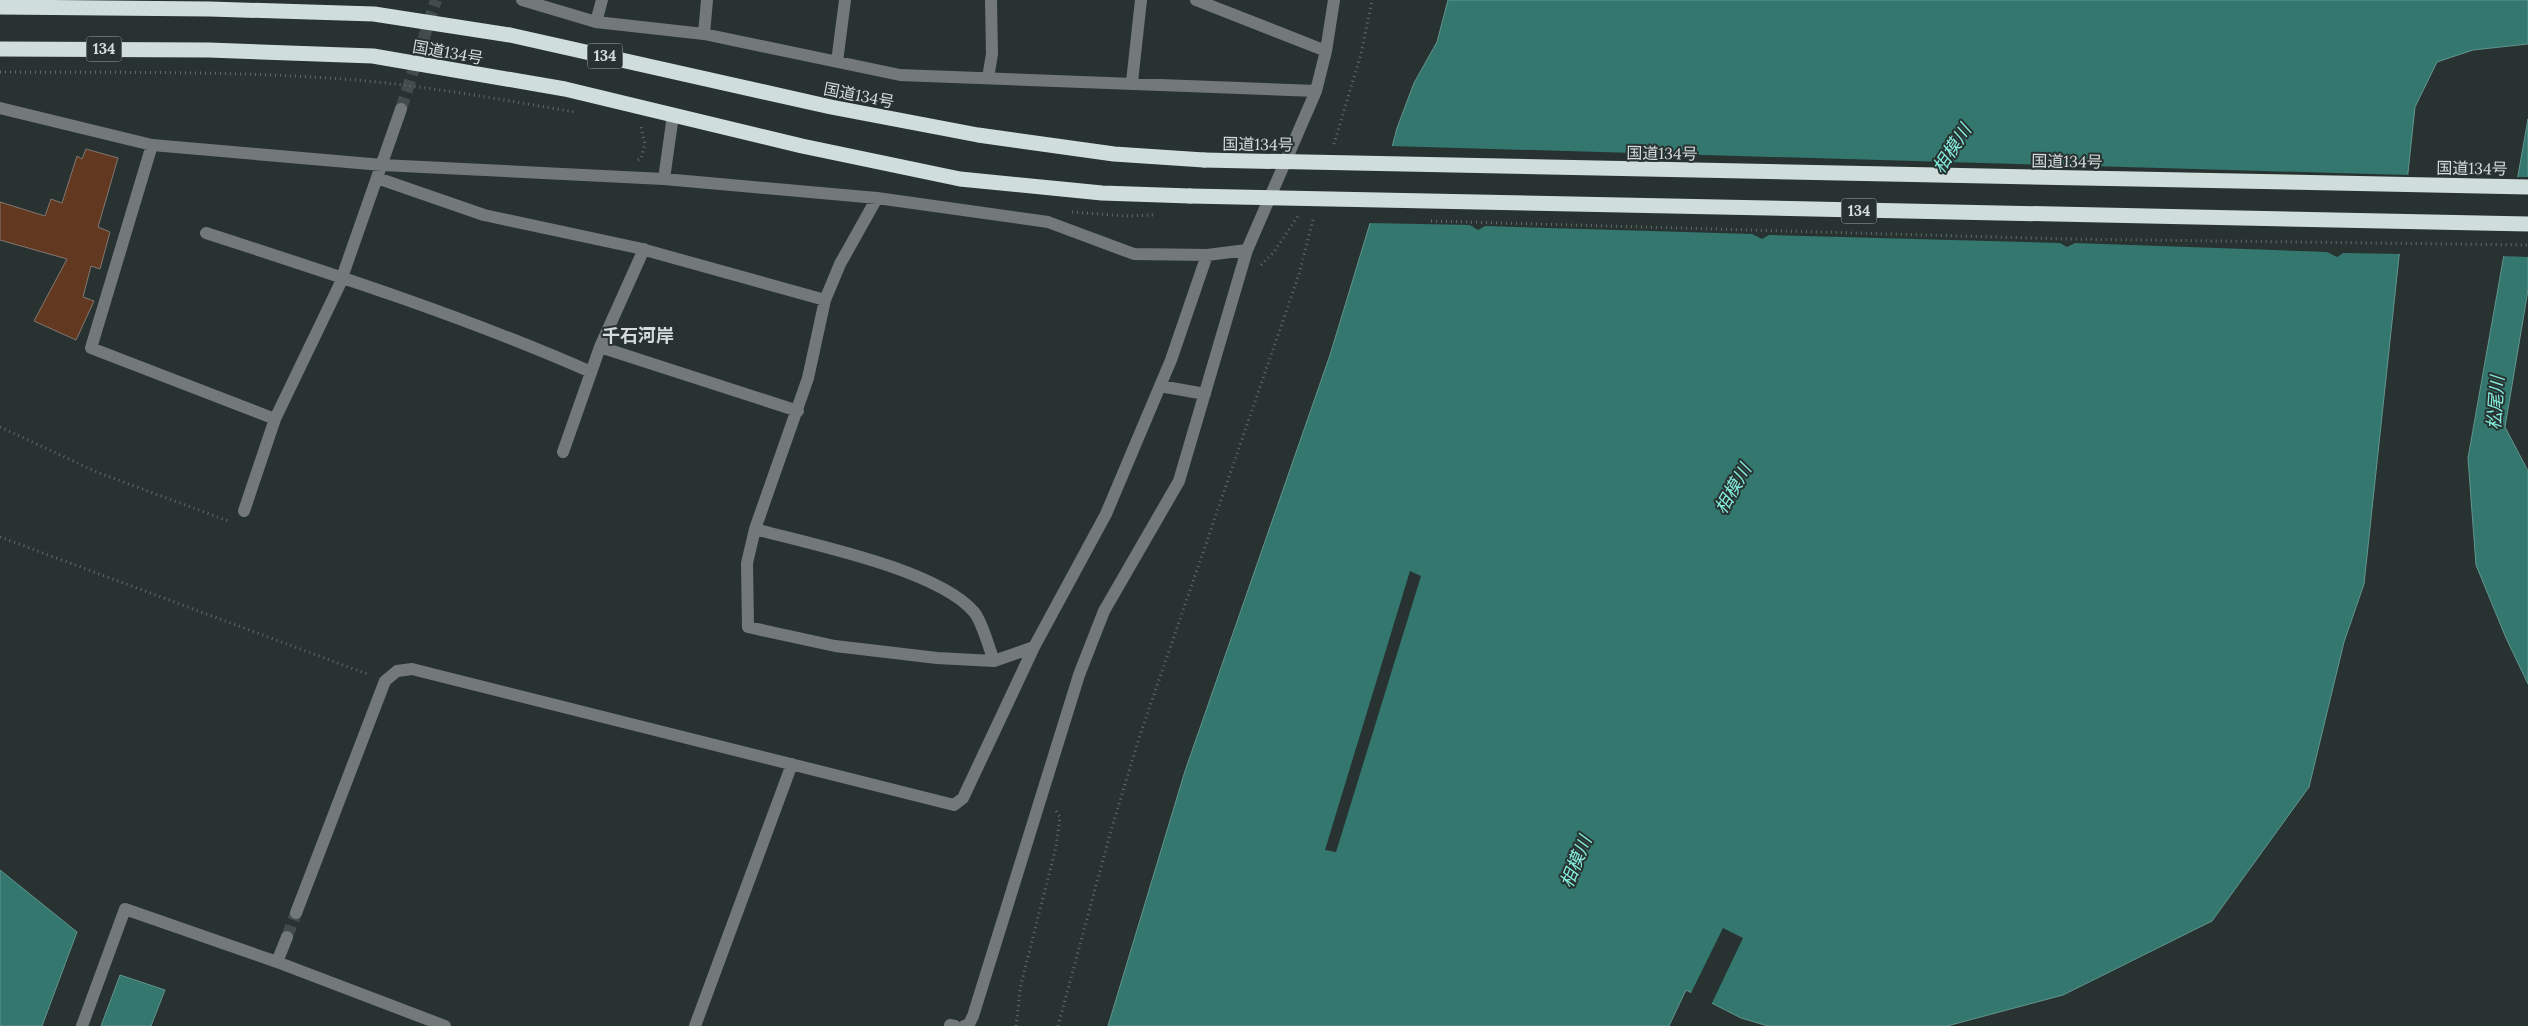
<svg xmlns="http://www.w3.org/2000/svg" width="2528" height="1026" font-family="Lora,'Noto Sans JP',serif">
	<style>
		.water { fill: #33776e; stroke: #63958e }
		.pier { fill: #283331 }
		.building { fill: #633820; stroke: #827772 }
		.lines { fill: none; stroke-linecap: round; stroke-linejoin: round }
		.minor-tunnel { stroke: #424c4a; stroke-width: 12; stroke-dasharray: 12 6; stroke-linecap: butt }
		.path { stroke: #626c6a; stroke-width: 3; stroke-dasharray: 1 4; stroke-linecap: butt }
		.minor { stroke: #737978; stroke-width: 12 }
		.highway { stroke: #d0dedb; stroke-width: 15 }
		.path-bridge { stroke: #626c6a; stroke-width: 3; stroke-dasharray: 1 4; stroke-linecap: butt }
		.highway-bridge { stroke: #d0dedb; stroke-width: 15 }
		.labels { text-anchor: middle; stroke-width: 4; stroke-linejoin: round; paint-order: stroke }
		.shield { fill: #283331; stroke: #a0a9a7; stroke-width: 1 }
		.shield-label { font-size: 15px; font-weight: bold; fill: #d4dbda }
		.street-label { font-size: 16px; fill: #d4dbda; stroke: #283331 }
		.water-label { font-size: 18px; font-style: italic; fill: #85eede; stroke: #283331 }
		.neighbourhood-label { font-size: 18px; font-weight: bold; fill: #d4dbda; stroke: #283331 }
	</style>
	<rect width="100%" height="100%" fill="#283331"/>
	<path class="water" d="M1448 0H2528V44L2473 50 2437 62 2415 107 2364 584 2344 642 2309 787 2212 921 2063 995 1947 1026H1768L1741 1018 1686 990 1669 1026H1108L1185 771 1330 355 1385 174 1397 128 1414 83 1437 42Z
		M2528 119V290L2505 427 2528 471V684L2506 638 2476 565 2468 458Z
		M0 870 77 932 42 1026H0Z
		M120 975 165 990 151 1026H101Z"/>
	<path class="pier" d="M1390 146 2336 173 2410 175 2402 254 2343 253 2337 257 2327 252 2075 243 2067 247 2060 243 1769 235 1762 239 1752 234 1485 226 1478 230 1470 225 1368 223Z
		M2515 177H2528V257L2501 256Z
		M1410 571 1421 576 1336 852 1325 850Z
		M1723 928 1743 938 1711 1005 1690 995Z"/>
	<path class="building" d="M86 149 118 158 98 227 110 232 100 269 91 266 83 297 94 301 76 340 34 321 67 259 0 240V202L45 216 51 199 62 203 77 156 82 159Z"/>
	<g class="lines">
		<path class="minor-tunnel" d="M401 109 436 0
			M287 937 296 913"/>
		<path class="path" d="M0 72C126 73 252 70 377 82 444 89 509 101 575 112
			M1334 144 1361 54 1372 0
			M638 160 641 159 645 144 641 127
			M1072 212 1126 216 1153 215
			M1261 265 1274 252 1298 216
			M0 427 99 473 231 522
			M0 537 370 675
			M1016 1026 1021 984 1056 847 1060 817 1054 808
			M1058 1026 1110 834 1139 738 1299 274 1314 216"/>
		<path class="minor" d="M522 0 596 22 704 34 900 75 1316 91
			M1196 0 1326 51
			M596 22 602 0
			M704 34 707 0
			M837 62 845 0
			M988 78 992 54 991 0
			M1132 82 1141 0
			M0 108 152 145 382 165 664 179 673 115
			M152 145 91 348 275 419
			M377 178 484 215 638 248 825 300
			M664 179 877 198 1048 222 1134 254 1207 255 1247 250
			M877 198 840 264 825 300 808 378 755 529 747 563 748 627 835 646 937 658 994 661 1034 647
			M206 233C336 275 466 317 591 372
			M600 347 798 411
			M1160 386 1205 394
			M563 452 600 347 644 249
			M244 511 275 419 339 286 401 109
			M755 529C810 544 937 569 974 612 982 621 989 648 994 661
			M296 913 385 681 397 671 412 669 954 805 963 798 1034 647 1106 514 1171 360 1207 255
			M277 962 287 937
			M950 1025 955 1026
			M82 1026 125 909 277 962 445 1026
			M695 1026 792 764
			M964 1026 969 1024 973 1016 1079 675 1104 611 1179 481 1247 250 1316 91 1326 51 1334 0"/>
		<path class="highway" d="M0 7 210 9 374 14 510 35 831 107 978 135 1114 154 1204 160
			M0 49 209 50 373 56 565 89 802 146 960 179 1102 193 1190 196"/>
		<path class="path-bridge" d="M1431 221 2066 239 2528 245"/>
		<path class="highway-bridge" d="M1204 160 2528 187
			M1190 196 2528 224"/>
	</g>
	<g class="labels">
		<g class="shield">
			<rect x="86.5" y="36.5" width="35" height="25" rx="4"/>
			<rect x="587.5" y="43.5" width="35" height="25" rx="4"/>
			<rect x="1841.5" y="198.5" width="35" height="25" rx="4"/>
		</g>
		<g class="shield-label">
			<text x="104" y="54">134</text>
			<text x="605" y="61">134</text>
			<text x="1859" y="216">134</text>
		</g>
		<g class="street-label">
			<text transform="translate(448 52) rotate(10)" y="6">国道134号</text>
			<text transform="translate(859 95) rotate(11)" y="6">国道134号</text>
			<text transform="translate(1258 144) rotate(1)" y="6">国道134号</text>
			<text transform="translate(1662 153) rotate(1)" y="6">国道134号</text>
			<text transform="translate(2067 161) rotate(1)" y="6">国道134号</text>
			<text transform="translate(2472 168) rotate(1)" y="6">国道134号</text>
		</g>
		<g class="water-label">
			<text transform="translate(1952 149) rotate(-57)" y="6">相模川</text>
			<text transform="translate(2496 403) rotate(-86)" y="6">松尾川</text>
			<text transform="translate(1733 489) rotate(-60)" y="6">相模川</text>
			<text transform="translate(1576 862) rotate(-68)" y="6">相模川</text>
		</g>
		<g class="neighbourhood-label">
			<text x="638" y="342">千石河岸</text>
		</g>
	</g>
</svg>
